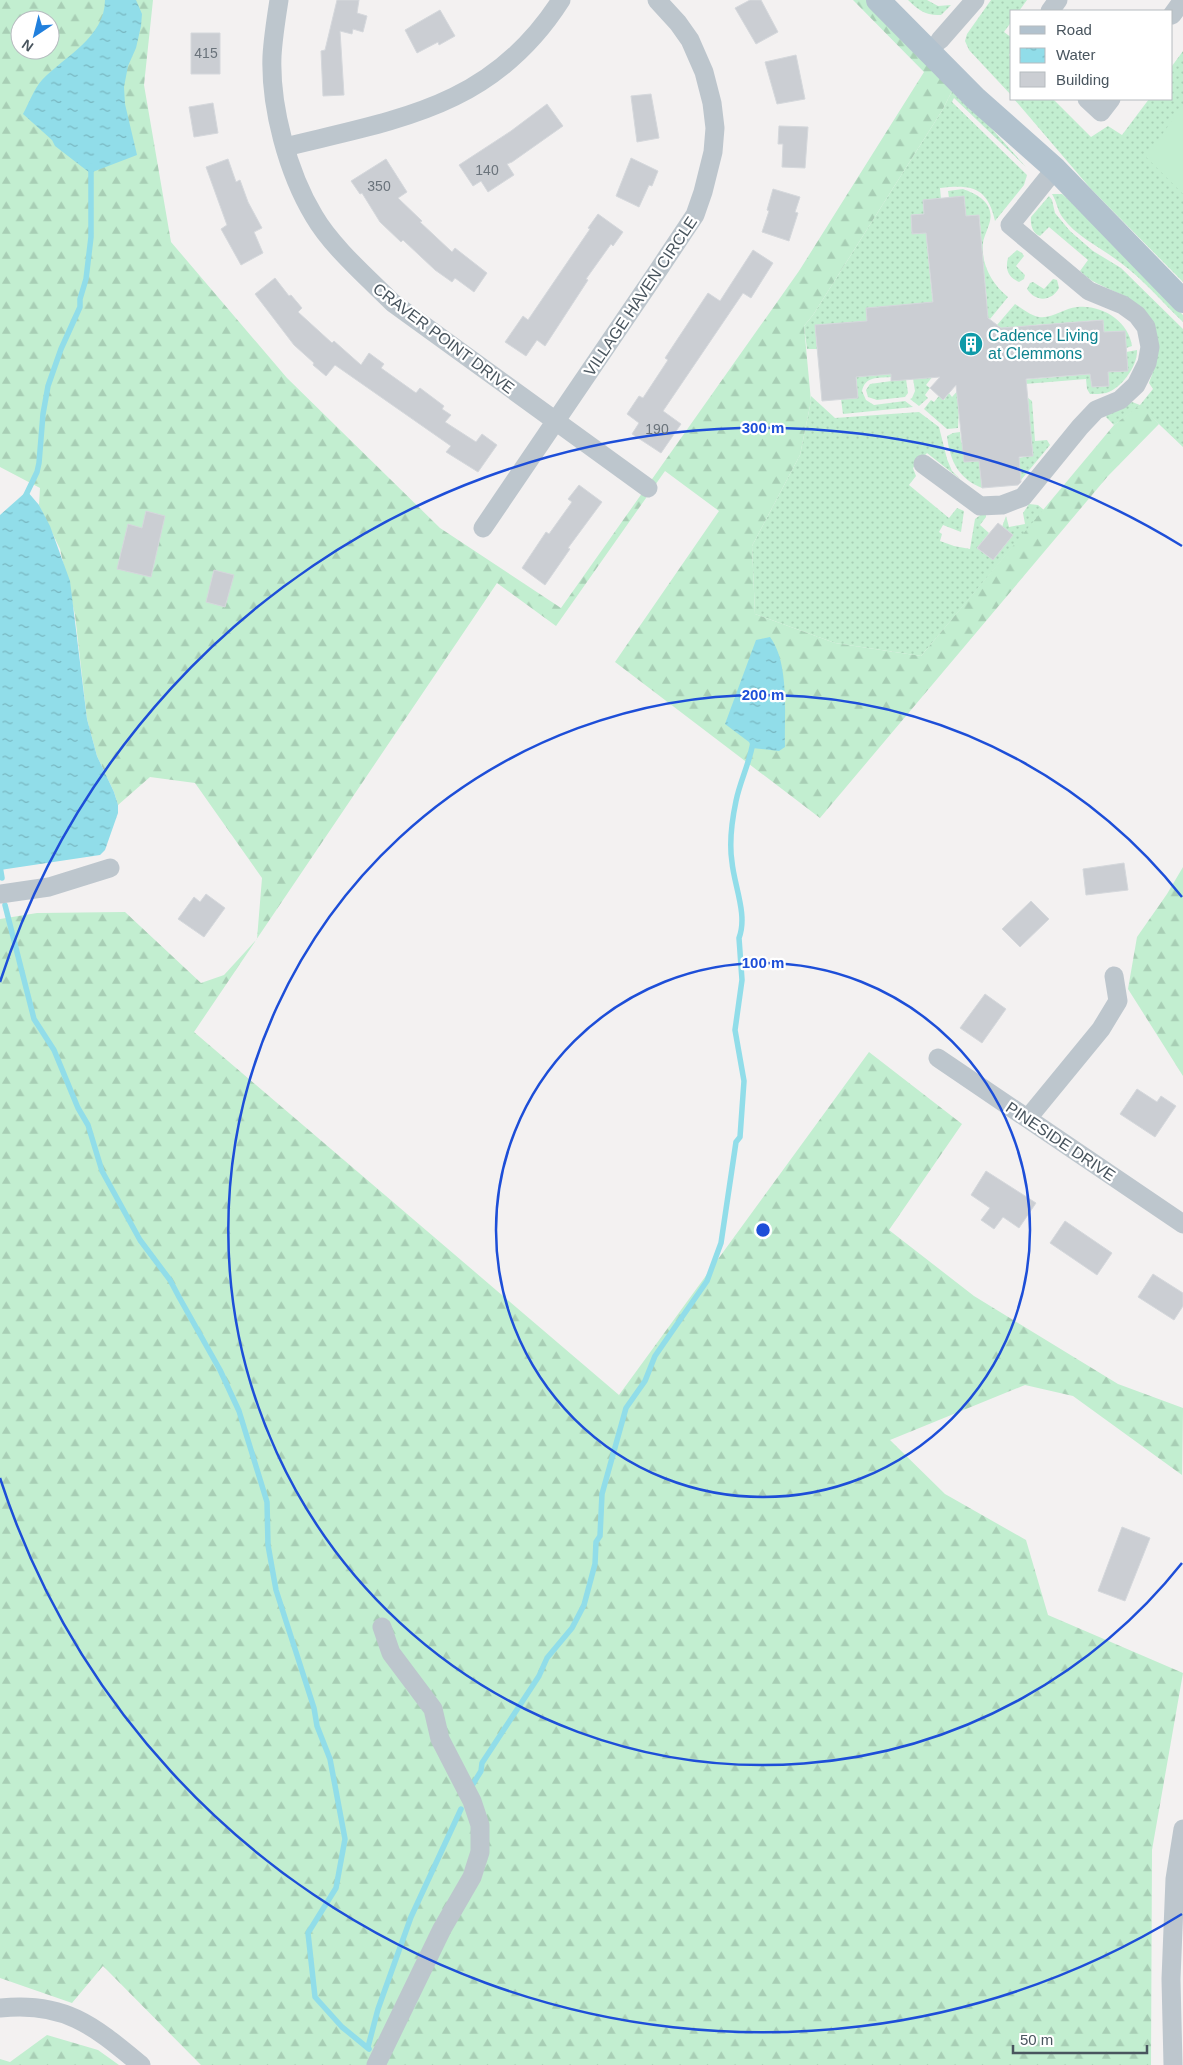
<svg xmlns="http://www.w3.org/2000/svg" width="1183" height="2065" font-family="Helvetica,sans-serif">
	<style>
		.grass { fill: url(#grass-dots) }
		.forest { fill: url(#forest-firs); fill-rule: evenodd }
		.pitch { fill: #c2eed0 }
		.water { fill: url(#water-ripples) }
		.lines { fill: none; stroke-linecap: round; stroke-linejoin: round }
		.stream { stroke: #91dde9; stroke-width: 5.5 }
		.building { fill: #cbced3; stroke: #d5d8dc }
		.minor { stroke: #bdc6cd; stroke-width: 19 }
		.major { stroke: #b2c2ce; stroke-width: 24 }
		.ring { fill: none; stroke: #1d4ed8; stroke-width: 2.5 }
		.labels { text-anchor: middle; stroke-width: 4.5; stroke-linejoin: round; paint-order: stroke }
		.number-label { font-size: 14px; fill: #6a737b }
		.street-label { font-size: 16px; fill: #49555e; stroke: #fff }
		.culture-label { font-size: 16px; fill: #0d838f; stroke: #fff; text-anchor: start }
		.centre { fill: #1d4ed8; stroke: #fff; stroke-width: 2.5 }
		.ring-label { font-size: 15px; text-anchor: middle; font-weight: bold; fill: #1d4ed8; stroke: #fff; stroke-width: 4.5; stroke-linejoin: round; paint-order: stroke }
	</style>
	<defs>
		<pattern id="grass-dots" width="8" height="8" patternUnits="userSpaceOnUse" patternTransform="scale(1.25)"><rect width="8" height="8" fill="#c2eed0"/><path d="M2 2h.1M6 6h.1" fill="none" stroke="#a8ceb5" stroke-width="1.8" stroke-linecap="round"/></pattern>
		<pattern id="forest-firs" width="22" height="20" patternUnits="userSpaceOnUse" patternTransform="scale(1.25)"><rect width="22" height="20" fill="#c2eed0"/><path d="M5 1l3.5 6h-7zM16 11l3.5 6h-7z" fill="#a8ceb5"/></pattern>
		<pattern id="water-ripples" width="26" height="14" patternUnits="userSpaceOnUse" patternTransform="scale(1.25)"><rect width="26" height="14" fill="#91dde9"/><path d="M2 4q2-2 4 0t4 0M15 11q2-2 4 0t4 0" fill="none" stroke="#78b6c0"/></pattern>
	</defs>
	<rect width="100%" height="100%" fill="#f3f1f1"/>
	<path class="grass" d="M908 0H927L938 6 951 5 941 15C926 16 918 10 908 0Z
		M991 0H1027L1019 11H1012V21L1004 32 1012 38V50L1009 55 1012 58V96L969 50 965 41 967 34Z
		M1183 51V282L1091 189 1014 99H1053L1091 137 1108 126 1122 135 1149 99H1172V66Z
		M954 87 1026 167 954 98 952 102 1027 175 1024 185 995 221C988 187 971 184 940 188L941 199 924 214 911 215 913 234 926 233 934 317 883 307 866 308 867 323 815 325 817 349H807L804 326 813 315 943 109Z
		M963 189C977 194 994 203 990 221 988 229 984 236 983 243 981 265 992 284 1008 297L990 319 980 311 987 301 984 274 967 235 981 234 979 215 966 216 964 197 949 198 948 191Z
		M1052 194H1062L1069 200 1183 315V322C1163 303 1144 280 1121 263 1102 248 1078 238 1063 218 1057 210 1057 202 1052 194Z
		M1049 196 1052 200 1055 213 1070 231 1093 251 1121 268 1183 329V447L1140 406 1114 425 1106 417 1107 415 1132 402 1140 405 1153 389 1149 383 1156 363 1130 299C1113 289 1093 285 1080 271L1088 260 1049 227 1040 236C1033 234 1030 225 1031 217Z
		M1017 250 1022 253 1024 256 1016 266 1025 275 1024 279 1019 282C1008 277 1005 269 1008 258Z
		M1053 279 1057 280 1059 288C1052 301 1036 303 1027 289L1030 283 1033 282 1044 289Z
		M1015 304C1023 309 1030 315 1039 317 1052 319 1064 308 1077 307 1101 304 1129 321 1132 346L1126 348 1124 331 1104 332 1103 320 1086 321 1087 334H1080L1079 322 1053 324 1046 337 1044 324 1018 327 1009 334 997 325Z
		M1137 350C1138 366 1121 389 1106 393 1101 394 1095 394 1090 394L1087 389 1086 379 1025 384 1021 380 1090 374 1092 387 1109 386 1108 372 1128 371 1126 352Z
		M855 363 891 374V377C878 378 865 376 862 391L866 400 874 405 905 401 913 407 843 414 841 399 858 398Z
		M940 367 926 385 930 388 925 395 928 398 919 406 910 399 912 398 915 391 912 372Z
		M906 379 908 393 905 397 877 400 868 397 866 390 870 384Z
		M960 388 958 428 947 429 924 409 931 400 934 402 939 396 944 400 949 393 952 397Z
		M811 396 835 418 919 412 939 427 947 459 952 471 960 479 927 453 913 468 916 476 909 485 949 518 957 508 964 511 961 532 943 525 939 532 942 534 940 541 954 546 970 549 975 519 983 513H986V517L980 525 989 533 977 548 993 560 1013 535 1002 527 1006 516 1009 527 1025 524 1023 513 1029 504 1038 505 1044 510 921 656 835 643 755 614 752 546 800 455 811 401Z
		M1028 398 1032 401 1035 441 1047 440 1050 445 1021 480 1019 458 1033 455 1031 437 1020 438 1029 413Z
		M960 432 961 442 979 461 982 488C958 478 950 461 947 436L953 433Z"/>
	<path class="forest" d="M0 0H153L144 85 171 242 287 378 440 528 561 608 799 271 924 72 853 0H871L954 87 943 109 813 315 804 326 811 401 800 455 752 546 755 614 835 643 921 656 1114 425 1140 405 1159 424 1108 476 820 818 615 662 719 511 665 471 556 626 497 583 194 1032 619 1395 869 1052 962 1124 889 1230 974 1296 1118 1384 1183 1408 1182 1475 1073 1396 1025 1385 890 1440 945 1494 1026 1540 1048 1615 1183 1673 1152 1850 1151 2065H201L103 1966 72 2003 0 1978V919L37 913 125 912 201 983 224 975 257 939 262 878 195 783 150 777 118 805 114 792 97 756 87 719 75 615 60 549 39 505 40 488 0 467ZM20 20H50V50H20Z
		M1183 867V1076L1128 989 1137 937 1167 894Z
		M47 2035 98 2050 119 2065H0V2059L10 2062Z"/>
	<path class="pitch" d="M1183 105V194L1146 157Z"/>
	<path class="water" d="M105 0H136L142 14 141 26 136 48 128 66 124 87 125 104 137 155 90 173 55 146 52 140 23 114C29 103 34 89 42 80 65 56 105 37 105 0Z
		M27 491 39 505 50 526 70 581 87 719 97 756 114 792 118 805V813L105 850 100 855 0 870V515Z
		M770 637C790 664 784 715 785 747L779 751 752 748 749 742 725 724 756 640Z"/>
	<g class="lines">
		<path class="stream" d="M25 497 37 472 39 463 43 414 48 386 61 349 80 307V299L86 279 91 237V166
			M0 866 2 878
			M5 905 34 1019 54 1050 78 1108 88 1125 102 1171 140 1240 170 1280 179 1297 220 1370 239 1411 267 1502 268 1545 276 1590 314 1708 317 1726 330 1759 345 1839 336 1888 308 1933 315 1997 342 2027 369 2049
			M473 1784 481 1771 482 1763 539 1676 547 1658 572 1628 584 1605 595 1564 596 1542 600 1536 602 1494 626 1408 645 1381 655 1356 707 1281 721 1243 736 1142 740 1137 744 1081 735 1030 742 980 739 938C748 915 734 885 732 862 729 843 732 820 736 801 740 781 750 762 753 742
			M368 2047 378 2009 411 1917 461 1809"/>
	</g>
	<path class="building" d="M337 0H359L357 13 367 16 363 32 353 29 352 34 340 31 344 95 323 96 321 51 325 50Z
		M750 0H761L778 32 756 44 735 8Z
		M440 10 455 36 439 45 438 42 417 53 405 30Z
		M191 33H220V74H191Z
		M796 55 805 99 777 104 765 62Z
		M651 94 659 138 637 142 631 96Z
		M213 103 218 133 194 137 189 107Z
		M547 104 563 126 512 162 507 164 514 175 488 192 481 181 473 186 459 165 511 131Z
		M779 126 808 127 805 168 782 167 783 144H778Z
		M631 158 658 171 652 186 649 185 639 207 616 196Z
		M228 159 236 182 240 180 248 202 262 228 254 232 263 253 241 265 221 229 227 225 206 167Z
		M386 159 407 192 398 198 422 221 420 222 452 252 455 248 487 273 474 292 455 278 452 282 435 270 403 240 401 242 380 222 362 193 360 194 351 181Z
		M773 189 800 197 795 212 798 213 789 241 762 232 769 211 767 210Z
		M964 196 966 216 979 215 988 318 1001 328 1103 320 1104 332 1125 331 1128 371 1108 372 1109 386 1092 387 1090 374 1026 379 1033 456 1019 457 1021 482 1018 485 982 488 979 461 964 462 956 385 943 400 930 388 940 377 891 381V374L856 377 858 398 822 401 815 325 867 321 866 308 933 302 926 233 912 234 911 215 924 214 923 200Z
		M598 214 623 232 613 246 611 244 586 279 588 280 545 346 537 340 526 356 505 342 523 316 528 320 590 229 588 228Z
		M753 250 773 263 751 298 743 293 663 411 681 424 661 453 632 434 639 423 627 414 639 396 643 398 668 360 665 358 708 293 720 301Z
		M275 278 289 296 291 295 302 308 298 312 332 343 334 341 361 365 369 353 384 364 381 368 416 393 420 388 444 406 442 409 451 415 445 422 476 442 482 434 497 445 478 472 446 452 451 446 335 365 326 376 313 365 314 363 294 345 255 294Z
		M579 485 602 502 568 548 570 549 545 585 522 568 546 532 549 534 572 502 568 499Z
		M146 511 165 516 151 577 117 569 128 524 142 528Z
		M998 523 1013 535 993 560 977 548Z
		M214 570 234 575 225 607 206 602Z
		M1124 863 1128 890 1086 895 1083 869Z
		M206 894 225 908 204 937 178 919 194 897 200 902Z
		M1031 901 1049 919 1020 947 1002 929Z
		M985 994 1006 1009 982 1043 960 1028Z
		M1137 1089 1157 1102 1161 1096 1176 1106 1155 1137 1120 1114Z
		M986 1171 1036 1203 1019 1228 1003 1217 994 1229 981 1220 990 1208 971 1195Z
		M1065 1221 1112 1253 1097 1275 1050 1243Z
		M1153 1274 1183 1293V1306L1174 1320 1138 1297Z
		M1122 1527 1150 1538 1125 1601 1098 1591Z"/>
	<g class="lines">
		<path class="minor" d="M279 0C276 19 273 38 272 56 270 107 288 173 314 216 332 247 368 278 393 303L648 488
			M1050 11 1058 0
			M1172 15 1183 0
			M940 40 975 0
			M1087 99 1101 112 1111 99
			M285 147C399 119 493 107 561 0
			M923 464 980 506 1002 505 1023 497 1080 427 1096 410 1120 400 1136 385 1147 363 1150 347 1146 327 1137 315 1123 305 1089 291 1010 225 1055 169
			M483 528 659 269 695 215 703 192 713 152 715 128 712 103 704 72 690 40 678 23 657 0
			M0 894 49 887 110 868
			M938 1058 1183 1224
			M1028 1118 1101 1029 1118 1001 1114 976
			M0 2008C65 2001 94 2026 141 2065
			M376 2065 442 1929 472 1877 480 1852V1825L472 1801 440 1739 433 1709 391 1653 382 1627
			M1173 2065 1171 1979 1175 1879 1183 1829"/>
		<path class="major" d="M878 0 975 98 1055 169 1183 301"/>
	</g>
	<g class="ring">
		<circle cx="763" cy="1230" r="267"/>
		<path d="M1182 1563A535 535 0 1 1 1182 897"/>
		<path d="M1182 1914A802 802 0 0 1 0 1478M0 982A802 802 0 0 1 1182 546"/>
	</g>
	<defs>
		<g id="building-disc" transform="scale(1.25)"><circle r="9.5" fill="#0f9aa8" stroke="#fff"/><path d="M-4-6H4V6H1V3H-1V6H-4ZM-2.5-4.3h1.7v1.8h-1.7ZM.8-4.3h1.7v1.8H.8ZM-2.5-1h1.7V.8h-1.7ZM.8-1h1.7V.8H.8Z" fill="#fff"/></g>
	</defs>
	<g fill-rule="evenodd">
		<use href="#building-disc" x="971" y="344"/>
	</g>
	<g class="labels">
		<g class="number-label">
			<text x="206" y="58">415</text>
			<text x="487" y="175">140</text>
			<text x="379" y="191">350</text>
			<text x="657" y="434">190</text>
		</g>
		<g class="street-label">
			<text transform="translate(640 296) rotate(-56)" y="6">VILLAGE HAVEN CIRCLE</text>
			<text transform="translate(444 338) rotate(37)" y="6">CRAVER POINT DRIVE</text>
			<text transform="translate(1061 1141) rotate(34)" y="6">PINESIDE DRIVE</text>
		</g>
		<g class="culture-label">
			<text x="988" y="341">Cadence Living<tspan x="988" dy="18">at Clemmons</tspan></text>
		</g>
	</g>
	<circle cx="763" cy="1230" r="8" class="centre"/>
	<g class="ring-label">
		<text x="763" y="433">300 m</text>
		<text x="763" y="700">200 m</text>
		<text x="763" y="968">100 m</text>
	</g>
	<rect x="1010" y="10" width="162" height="90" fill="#ffffff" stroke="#b6bbbf"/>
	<rect x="1020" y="26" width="25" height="8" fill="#b2c2ce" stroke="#b6bbbf"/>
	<text x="1056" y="35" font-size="15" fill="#49555e">Road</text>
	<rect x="1020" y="48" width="25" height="15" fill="url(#water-ripples)" stroke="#b6bbbf"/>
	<text x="1056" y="60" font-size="15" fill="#49555e">Water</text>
	<rect x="1020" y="72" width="25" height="15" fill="#cbced3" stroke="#b6bbbf"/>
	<text x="1056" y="85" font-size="15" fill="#49555e">Building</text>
	<g transform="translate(35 35) rotate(215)"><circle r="24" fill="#ffffff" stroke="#b6bbbf"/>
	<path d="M0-4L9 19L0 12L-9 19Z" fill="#2180dd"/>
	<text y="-8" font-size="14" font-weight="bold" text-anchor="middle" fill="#49555e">N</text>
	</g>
	<path d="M1013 2045v8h134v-8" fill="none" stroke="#49555e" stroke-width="2.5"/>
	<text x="1020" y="2045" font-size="15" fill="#49555e" stroke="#ffffff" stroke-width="4" paint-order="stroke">50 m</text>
</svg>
